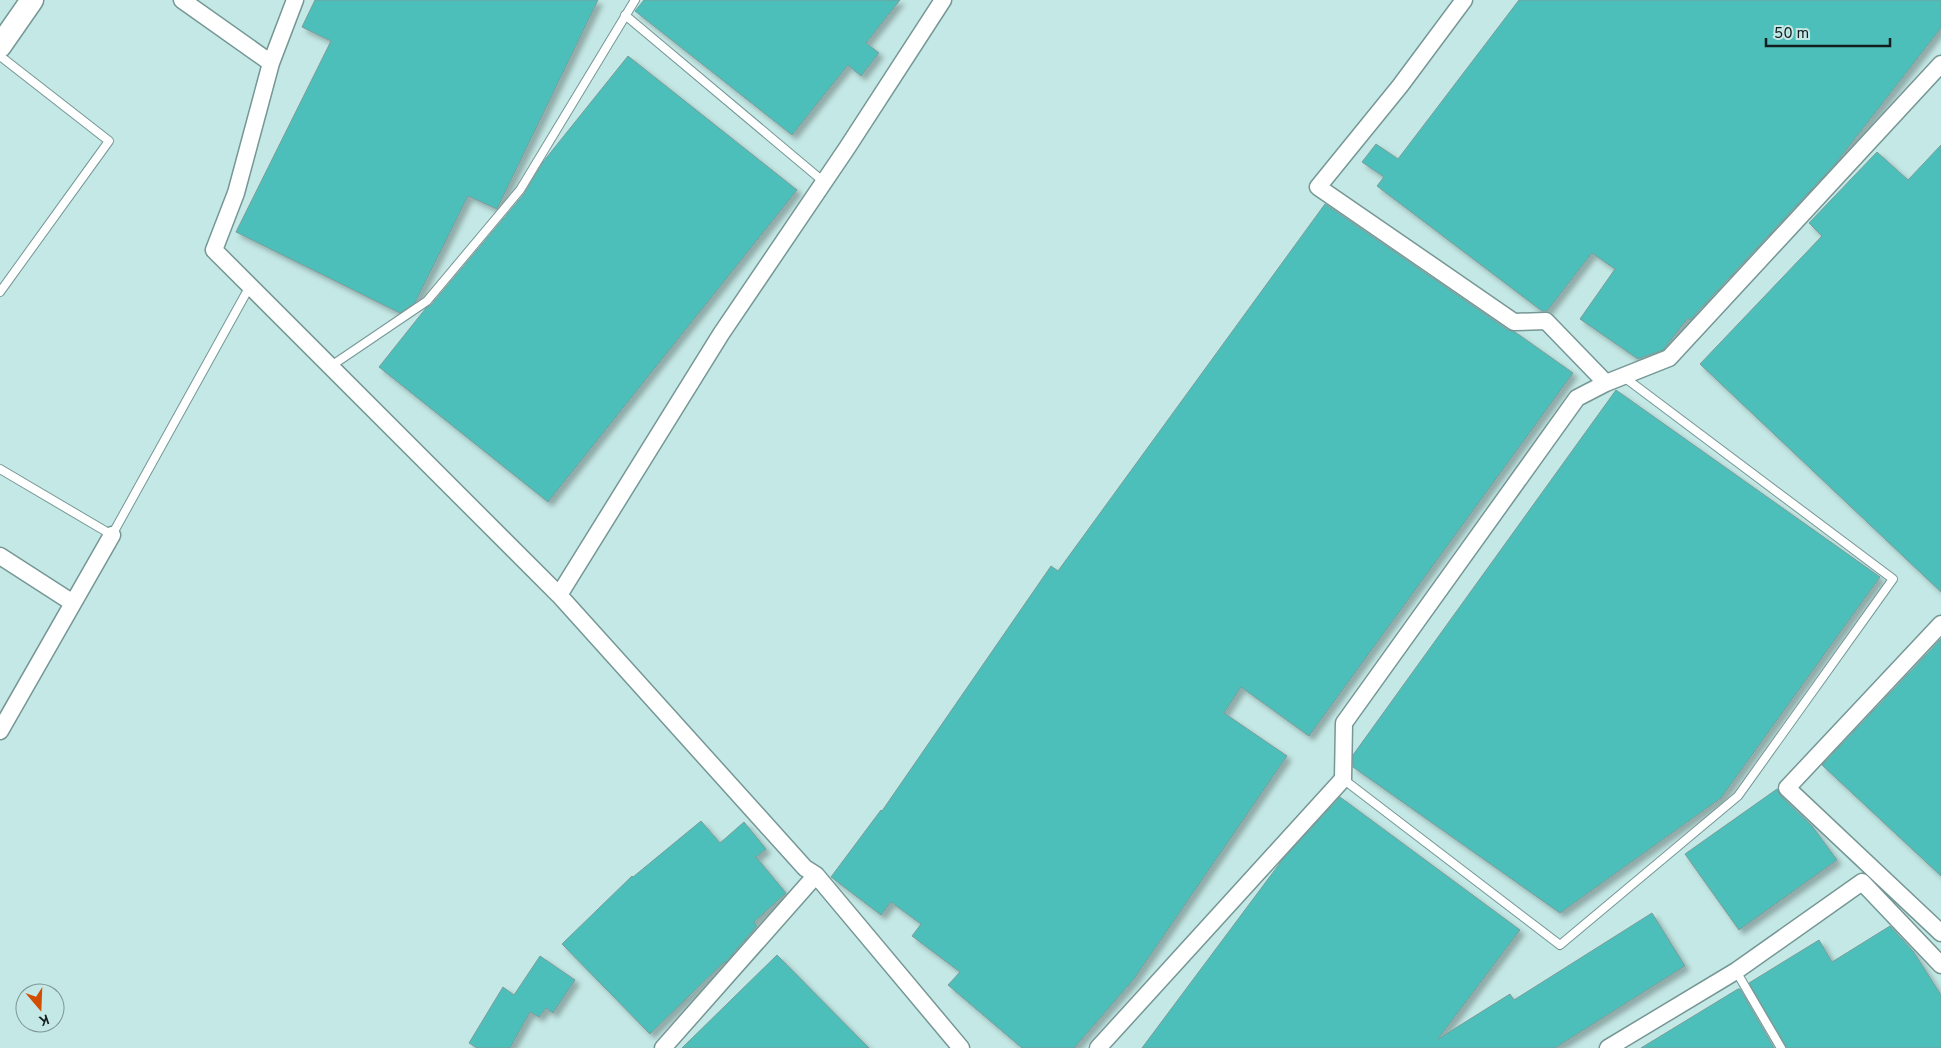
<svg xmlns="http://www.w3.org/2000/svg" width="1941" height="1048" font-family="Overpass,sans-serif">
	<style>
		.building { fill: #4dbfba; stroke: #7a9c9a; filter: url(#shadow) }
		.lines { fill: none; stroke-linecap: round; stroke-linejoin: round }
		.lane-casing { stroke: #759795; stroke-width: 10 }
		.street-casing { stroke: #759795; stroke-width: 19 }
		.secondary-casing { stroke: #759795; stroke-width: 25 }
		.lane { stroke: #fff; stroke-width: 8 }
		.street { stroke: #fff; stroke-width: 16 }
		.secondary { stroke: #fff; stroke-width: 22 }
	</style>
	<defs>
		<filter id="shadow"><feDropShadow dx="4.5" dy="4.5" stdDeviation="2.5" flood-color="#0004"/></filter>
	</defs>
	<rect width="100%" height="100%" fill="#c4e8e5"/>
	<path class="building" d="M315 0H598L498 207 497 209 468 196 415 303 400 313 236 232 331 41 302 27Z
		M644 0H900L866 43 879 53 861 76 848 65 792 135 635 11Z
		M1519 0H1941V28L1836 163 1690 320 1688 318 1663 350 1638 359 1580 319 1615 269 1592 253 1547 311H1542L1377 186 1384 177 1362 162 1376 144 1398 159Z
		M628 56 797 190 548 502 379 367 426 308 431 305 524 194 543 162Z
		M1941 145V592L1700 364 1822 236 1809 223 1877 152 1908 180Z
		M1325 204 1508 330 1515 332 1573 373 1309 736 1241 687 1224 713 1287 756 1134 979 1074 1048H1022L948 985 960 972 912 936 921 924 891 902 881 915 831 877 881 810 882 811 1051 566 1058 571Z
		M1616 390 1880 577 1721 798 1560 913 1353 767V755Z
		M1941 639V876L1822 765Z
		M1777 789 1780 795 1812 826 1837 860 1739 930 1685 854Z
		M1340 797 1520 930 1438 1039 1510 994 1514 1000 1652 913 1685 966 1555 1048H1142L1283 859Z
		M701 821 720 843 744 822 766 849 756 857 786 893 754 922 757 926 725 963 724 962 650 1034 562 944 632 876 633 877Z
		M1890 926 1913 951 1941 995V1048H1787L1749 983 1819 940 1832 962Z
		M777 955 869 1048H682Z
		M540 956 575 980 553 1013 546 1008 539 1017 530 1012 510 1048H477L469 1043 503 987 514 995Z
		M1738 989H1740L1774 1048H1641Z"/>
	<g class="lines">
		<g class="lane-casing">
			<path id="lane" d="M625 15 824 182
				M0 56 109 141 0 292
				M331 366 427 301 520 190 635 0
				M0 469 112 535 250 286
				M1343 779 1560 945 1738 796 1893 579 1624 377
				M1736 971 1781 1048"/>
		</g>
		<g class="street-casing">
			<path id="street" d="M182 0 271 63
				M295 0 271 63 236 193 214 250 559 595 805 868 816 875 961 1048
				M1606 383 1669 358 1941 64
				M0 556 73 603
				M559 595 721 334 847 148 943 0
				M1941 624 1787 788 1941 933
				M0 731 112 535
				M663 1048 816 875
				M1098 1048 1343 779 1344 723 1577 398 1606 383 1546 321 1514 322 1318 187 1400 86 1464 0
				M1608 1048 1736 971 1862 882 1941 965"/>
		</g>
		<g class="secondary-casing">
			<path id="secondary" d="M0 46 32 0"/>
		</g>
		<use href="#lane" class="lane"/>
		<use href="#street" class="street"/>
		<use href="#secondary" class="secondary"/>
	</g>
	<g transform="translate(40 1008) rotate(161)"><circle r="24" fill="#c4e8e5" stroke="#7c9795"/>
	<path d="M0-4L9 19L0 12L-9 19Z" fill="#d24e00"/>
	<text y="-8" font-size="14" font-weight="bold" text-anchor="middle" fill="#111e1d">K</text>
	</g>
	<path d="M1766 38v8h124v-8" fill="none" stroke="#111e1d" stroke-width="2.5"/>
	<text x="1774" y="38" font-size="15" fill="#111e1d" stroke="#c4e8e5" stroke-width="4" paint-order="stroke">50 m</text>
</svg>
